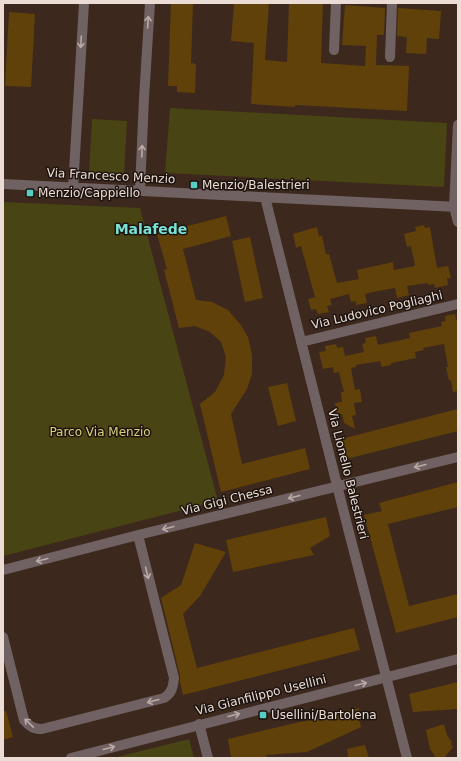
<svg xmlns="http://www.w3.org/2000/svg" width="461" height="761" font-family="'DejaVu Sans',sans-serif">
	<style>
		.green { fill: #494413 }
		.building { fill: #60410a }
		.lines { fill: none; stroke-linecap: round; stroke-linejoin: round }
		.minor { stroke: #706262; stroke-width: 10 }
		.oneway { stroke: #baaba7 }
		.poi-dot { fill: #57cec1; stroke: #1d140f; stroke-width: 1.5 }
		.labels { text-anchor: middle; stroke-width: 3; stroke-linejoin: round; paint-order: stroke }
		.street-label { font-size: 12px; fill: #ebdcd5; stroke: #1d140f }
		.poi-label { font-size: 12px; fill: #ebdcd5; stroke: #1d140f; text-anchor: start }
		.park-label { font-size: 12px; fill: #d9d079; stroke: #1d140f }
		.quarter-label { font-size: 14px; font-weight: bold; fill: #79e2d6; stroke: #1d140f }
	</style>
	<rect width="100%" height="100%" fill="#3d281d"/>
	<path class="green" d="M170 108 447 123 444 187 165 173Z
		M92 119 127 121 124 174 89 172Z
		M3 202 140 208 218 501 3 556Z
		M189 739 194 758H113Z"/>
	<path class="building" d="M171 3H193L191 63 196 64 195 93 177 92V86H168Z
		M234 3H269L265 60 287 62 289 3H323L321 63 365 66 366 46 342 45 345 5 385 8 384 35H377L376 65 409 66 407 111 295 105V107L251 104 254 43 231 41Z
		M398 8 441 11 439 39 427 38 426 54 406 53 407 37 397 36Z
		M9 12 35 14 31 87 5 86Z
		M226 216 231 236 183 249 196 300 212 302 228 310 240 324 248 337 252 355V374L247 389 231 414 242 464 305 448 310 469 221 492 200 404 215 392 224 375 226 357 221 342 210 332 195 326 179 328 164 270 167 269 157 234Z
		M424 225 425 228 430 227 437 268 448 266 451 278H447L448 285 435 288 434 284 428 285V283L407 286 409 295 397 298 395 288 373 292 365 294 367 303 356 305V301L351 302 349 294 330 299 332 305 327 306 329 312 318 314 316 309 311 310 308 299 315 297 301 246 296 248 293 234 317 227 319 236H322L326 254H329L337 283 359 279 357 270 393 262 394 270 415 266 411 246 407 247 404 234 416 231 415 227Z
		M250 237 263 298 245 302 232 241Z
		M455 314 456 320 458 319V391L453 392 451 380 449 381 446 367H448L444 344 423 348 424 350 415 352 416 358 391 363V365L382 367 380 361 356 365V367L351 368 355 390 360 389 362 402 354 403 356 415 352 416 355 429 344 423 342 414H337L335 403 342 402 341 392H344L339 372 334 373 333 367 323 369 319 352 326 351 325 346 336 344 337 348 343 347 345 356 364 352 362 344 366 343 365 338 376 336 378 345 410 338 409 333 442 326 441 322 446 321 445 316Z
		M287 383 296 421 278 426 268 387Z
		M458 409V431L346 459 341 439Z
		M458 482V507L388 524 409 606 458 594V617L396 633 364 515 382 511 379 503Z
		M326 517 330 536 310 548 314 555 233 572 226 540Z
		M195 543 226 552 200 596 183 614 197 668 354 628 360 650 183 695 180 682V676L161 598 181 585Z
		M458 682V709L413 712 409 694Z
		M359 708 361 718 359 719 361 727 307 752 266 755 267 757H231L228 739Z
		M3 711H6L13 737 3 740Z
		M444 724 447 735 452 742 451 744 453 747 444 758H436L430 749 426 730Z
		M365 745 369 758H348L347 749Z"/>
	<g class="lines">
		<path class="minor" d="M334 50 336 3
			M390 57 392 3
			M458 125 454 207 458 222
			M3 184 458 207
			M73 188 84 3
			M140 190 144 98 150 3
			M265 197 342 505 407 758
			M301 342 458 304
			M3 570 138 535 458 457
			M3 637 24 720C29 726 33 729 42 729L164 698C172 693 173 687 174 678L138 535
			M199 724 208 758
			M71 758 458 659"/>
	</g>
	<defs><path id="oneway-shaft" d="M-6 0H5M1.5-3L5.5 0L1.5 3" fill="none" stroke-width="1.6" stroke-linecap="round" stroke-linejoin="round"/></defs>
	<g class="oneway">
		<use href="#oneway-shaft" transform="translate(148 22) rotate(-86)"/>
		<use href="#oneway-shaft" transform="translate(81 42) rotate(93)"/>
		<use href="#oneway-shaft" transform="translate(142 151) rotate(-88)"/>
		<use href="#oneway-shaft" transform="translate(420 466) rotate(166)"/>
		<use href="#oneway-shaft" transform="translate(294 497) rotate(166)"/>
		<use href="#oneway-shaft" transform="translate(168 528) rotate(166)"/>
		<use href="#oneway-shaft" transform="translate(42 560) rotate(166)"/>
		<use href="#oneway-shaft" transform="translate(147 573) rotate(76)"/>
		<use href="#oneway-shaft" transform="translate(361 684) rotate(-14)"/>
		<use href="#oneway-shaft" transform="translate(153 701) rotate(165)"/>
		<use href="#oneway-shaft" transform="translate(234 715) rotate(-14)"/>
		<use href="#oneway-shaft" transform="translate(29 723) rotate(-136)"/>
		<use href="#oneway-shaft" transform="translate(109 748) rotate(-15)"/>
	</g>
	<g class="poi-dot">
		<rect x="190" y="181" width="8" height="8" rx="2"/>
		<rect x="26" y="189" width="8" height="8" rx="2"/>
		<rect x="259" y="711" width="8" height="8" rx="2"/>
	</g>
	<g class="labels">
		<g class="street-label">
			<text transform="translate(111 176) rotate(3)" y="4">Via Francesco Menzio</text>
			<text transform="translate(377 310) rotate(-13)" y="4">Via Ludovico Pogliaghi</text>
			<text transform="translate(348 474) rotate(76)" y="4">Via Lionello Balestrieri</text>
			<text transform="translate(227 500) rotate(-14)" y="4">Via Gigi Chessa</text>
			<text transform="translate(261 695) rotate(-14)" y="4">Via Gianfilippo Usellini</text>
		</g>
		<g class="poi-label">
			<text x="202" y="189">Menzio/Balestrieri</text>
			<text x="38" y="197">Menzio/Cappiello</text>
			<text x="271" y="719">Usellini/Bartolena</text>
		</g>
		<g class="park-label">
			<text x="100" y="436">Parco Via Menzio</text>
		</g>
		<g class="quarter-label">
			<text x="151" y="234">Malafede</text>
		</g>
	</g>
	<rect width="461" height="761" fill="none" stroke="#ebdcd5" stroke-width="8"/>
</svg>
